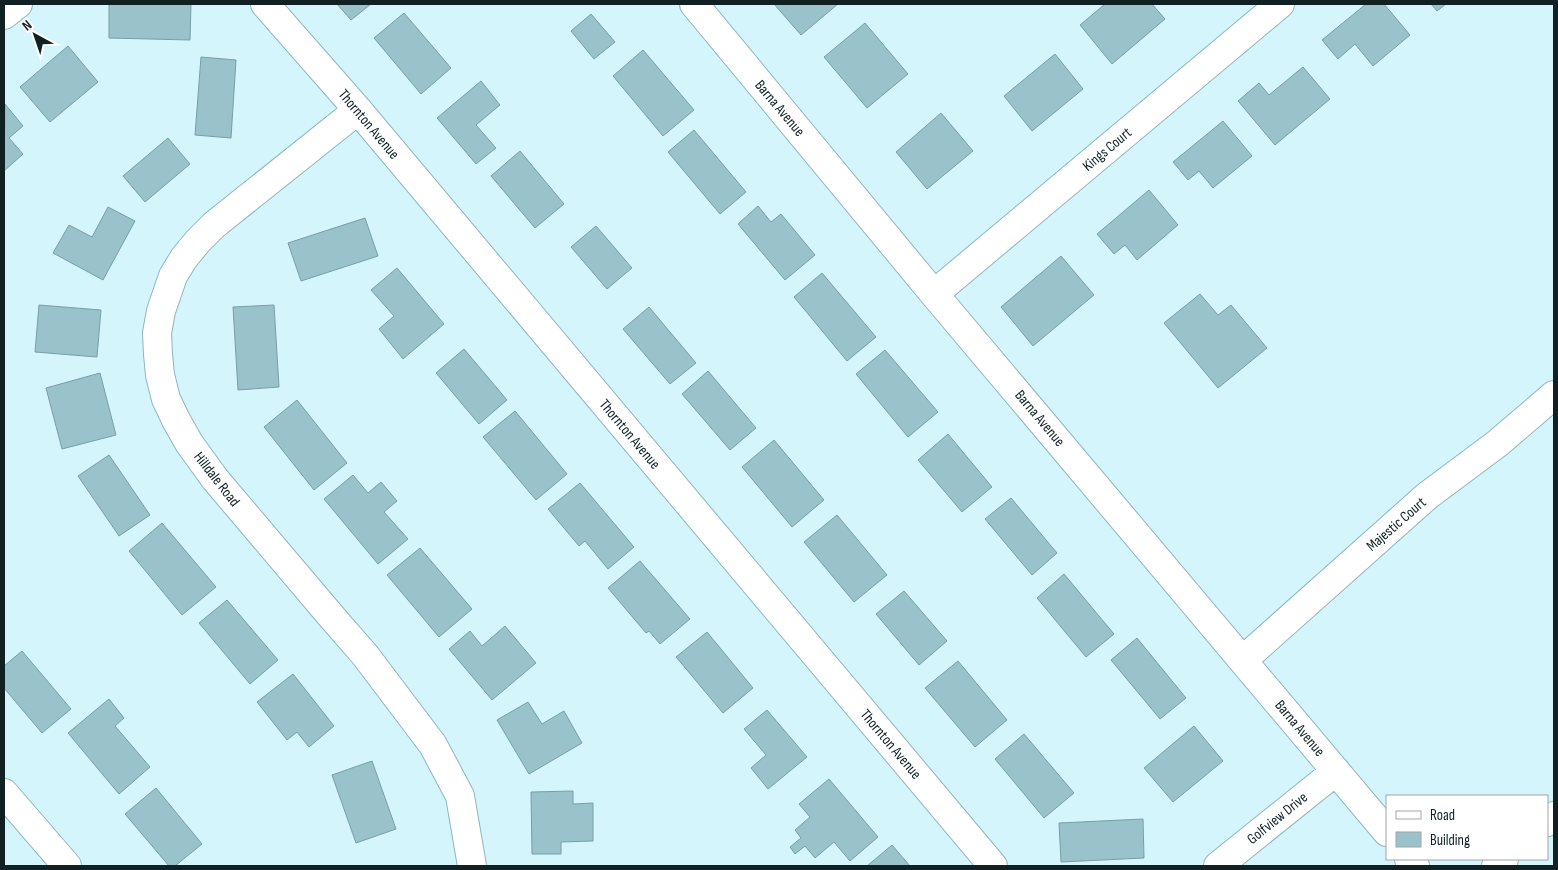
<svg xmlns="http://www.w3.org/2000/svg" width="1558" height="870" font-family="'Sofia Sans Condensed',sans-serif">
	<style>
		.building { fill: #9ac2ca; stroke: #789ea6 }
		.lines { fill: none; stroke-linecap: round; stroke-linejoin: round }
		.minor-casing { stroke: #8fb6be; stroke-width: 30 }
		.minor { stroke: #fff; stroke-width: 28 }
		.labels { text-anchor: middle; stroke-width: 4.5; stroke-linejoin: round; paint-order: stroke }
		.street-label { font-size: 15px; fill: #112023; stroke: #fff }
	</style>
	<rect width="100%" height="100%" fill="#d5f5fc"/>
	<path class="building" d="M109 4H191L190 40 109 38Z
		M337 4H371L351 20Z
		M774 4H838L801 35Z
		M1105 4H1152L1165 19 1112 64 1080 25Z
		M1366 4H1384L1410 35 1373 66 1355 44 1338 59 1322 40Z
		M1431 4H1446L1437 11Z
		M404 13 451 68 421 94 374 38Z
		M591 14 615 42 594 59 571 31Z
		M865 23 908 74 867 108 824 57Z
		M68 46 98 82 50 122 20 87Z
		M643 50 694 110 663 136 613 76Z
		M1055 54 1083 89 1032 131 1004 96Z
		M201 57 236 60 231 138 195 135Z
		M1303 67 1330 99 1275 145 1238 101 1259 83 1269 95Z
		M481 81 500 105 476 125 496 148 476 164 437 118Z
		M5 104 23 126 9 138 23 154 4 171Z
		M941 113 973 151 927 189 896 152Z
		M1223 121 1252 156 1213 188 1199 171 1188 180 1173 162Z
		M694 130 746 192 720 214 668 152Z
		M168 138 190 164 145 202 123 176Z
		M520 151 564 204 535 228 491 176Z
		M1149 190 1178 225 1137 260 1125 245 1114 254 1097 234Z
		M758 206 771 222 781 214 815 255 785 280 738 224Z
		M108 207 135 221 103 280 53 253 69 225 92 237Z
		M365 218 378 256 301 281 288 243Z
		M596 226 632 268 607 289 571 247Z
		M1061 256 1094 295 1033 346 1001 307Z
		M397 268 444 324 403 359 379 329 394 316 371 290Z
		M822 273 876 337 847 361 794 297Z
		M1200 294 1218 315 1231 305 1267 348 1218 388 1164 323Z
		M39 305 101 310 97 357 35 352Z
		M274 305 279 387 238 390 233 307Z
		M649 307 696 363 670 384 623 329Z
		M464 349 507 400 479 424 436 373Z
		M885 350 938 412 908 437 856 374Z
		M708 371 756 428 730 450 682 394Z
		M100 373 116 435 62 449 46 388Z
		M297 400 347 463 314 490 264 427Z
		M515 411 567 474 536 500 483 437Z
		M948 434 992 487 962 512 918 460Z
		M774 440 824 500 792 527 742 467Z
		M109 455 150 515 119 536 78 476Z
		M353 475 368 493 381 482 397 501 384 512 408 539 378 564 324 499Z
		M580 483 634 547 608 569 585 541 579 546 548 509Z
		M1011 498 1057 553 1032 575 985 519Z
		M837 515 887 575 854 602 804 542Z
		M162 523 216 587 182 615 129 551Z
		M420 548 472 609 439 637 387 575Z
		M640 561 690 619 660 644 649 631 646 633 608 588Z
		M1064 574 1114 634 1086 657 1037 598Z
		M904 591 947 641 919 665 876 614Z
		M227 600 278 660 250 684 199 623Z
		M505 626 536 663 492 700 449 649 470 631 482 646Z
		M707 632 753 688 723 713 676 657Z
		M1137 638 1186 698 1160 719 1111 660Z
		M22 651 71 709 42 733 4 688V666Z
		M958 661 1007 720 975 747 925 688Z
		M293 674 334 726 309 747 297 732 287 740 257 702Z
		M109 699 124 718 115 726 150 767 119 794 68 733Z
		M528 702 542 724 564 711 582 743 529 774 497 720Z
		M767 710 807 757 768 789 751 768 766 755 744 729Z
		M1194 726 1223 761 1173 802 1144 768Z
		M1024 734 1074 793 1044 818 995 759Z
		M372 761 396 829 356 843 332 775Z
		M829 779 878 837 850 861 834 842 815 858 805 846 795 854 790 847 801 838 795 830 810 817 799 804Z
		M156 788 202 844 175 866H169L125 814Z
		M573 791V804L593 803V841L561 842V854H532L531 792Z
		M1143 819 1144 858 1061 862 1059 823Z
		M892 845 910 866H867Z"/>
	<g class="lines">
		<g class="minor-casing">
			<path id="minor" d="M265 4 358 110 993 866
				M694 4 934 294 1387 832
				M4 15 18 4
				M358 110 214 225 198 241 184 258 173 276 161 311 157 333 158 354 160 375 166 399 176 420 189 443 215 479 331 616 365 655 433 745 460 796 472 866
				M934 294 1280 4
				M1243 660 1427 496 1498 443 1554 395
				M4 793 67 866
				M1547 822 1554 816
				M1409 859 1415 866
				M1218 866 1336 771
				M1496 866 1504 859"/>
		</g>
		<use href="#minor" class="minor"/>
	</g>
	<g class="labels">
		<g class="street-label">
			<text transform="translate(780 108) rotate(50)" y="5">Barna Avenue</text>
			<text transform="translate(369 124) rotate(50)" y="5">Thornton Avenue</text>
			<text transform="translate(1107 149) rotate(-40)" y="5">Kings Court</text>
			<text transform="translate(1040 418) rotate(50)" y="5">Barna Avenue</text>
			<text transform="translate(630 434) rotate(50)" y="5">Thornton Avenue</text>
			<text transform="translate(217 479) rotate(52)" y="5">Hilldale Road</text>
			<text transform="translate(1396 524) rotate(-41)" y="5">Majestic Court</text>
			<text transform="translate(1300 728) rotate(50)" y="5">Barna Avenue</text>
			<text transform="translate(891 744) rotate(50)" y="5">Thornton Avenue</text>
			<text transform="translate(1277 818) rotate(-39)" y="5">Golfview Drive</text>
		</g>
	</g>
	<rect width="1558" height="870" fill="none" stroke="#112023" stroke-width="10"/>
	<rect x="1386" y="795" width="162" height="65" fill="#ffffff" stroke="#a0a6a7"/>
	<rect x="1396" y="811" width="25" height="8" fill="#ffffff" stroke="#a0a6a7"/>
	<text x="1430" y="820" font-size="15" fill="#112023">Road</text>
	<rect x="1396" y="832" width="25" height="15" fill="#9ac2ca" stroke="#a0a6a7"/>
	<text x="1430" y="845" font-size="15" fill="#112023">Building</text>
	<g transform="translate(35 35) rotate(320)" stroke="#ffffff" stroke-width="4" paint-order="stroke">
	<path d="M0-4L9 19L0 12L-9 19Z" fill="#112023"/>
	<text y="-8" font-size="14" font-weight="bold" text-anchor="middle" fill="#112023">N</text>
	</g>
</svg>
